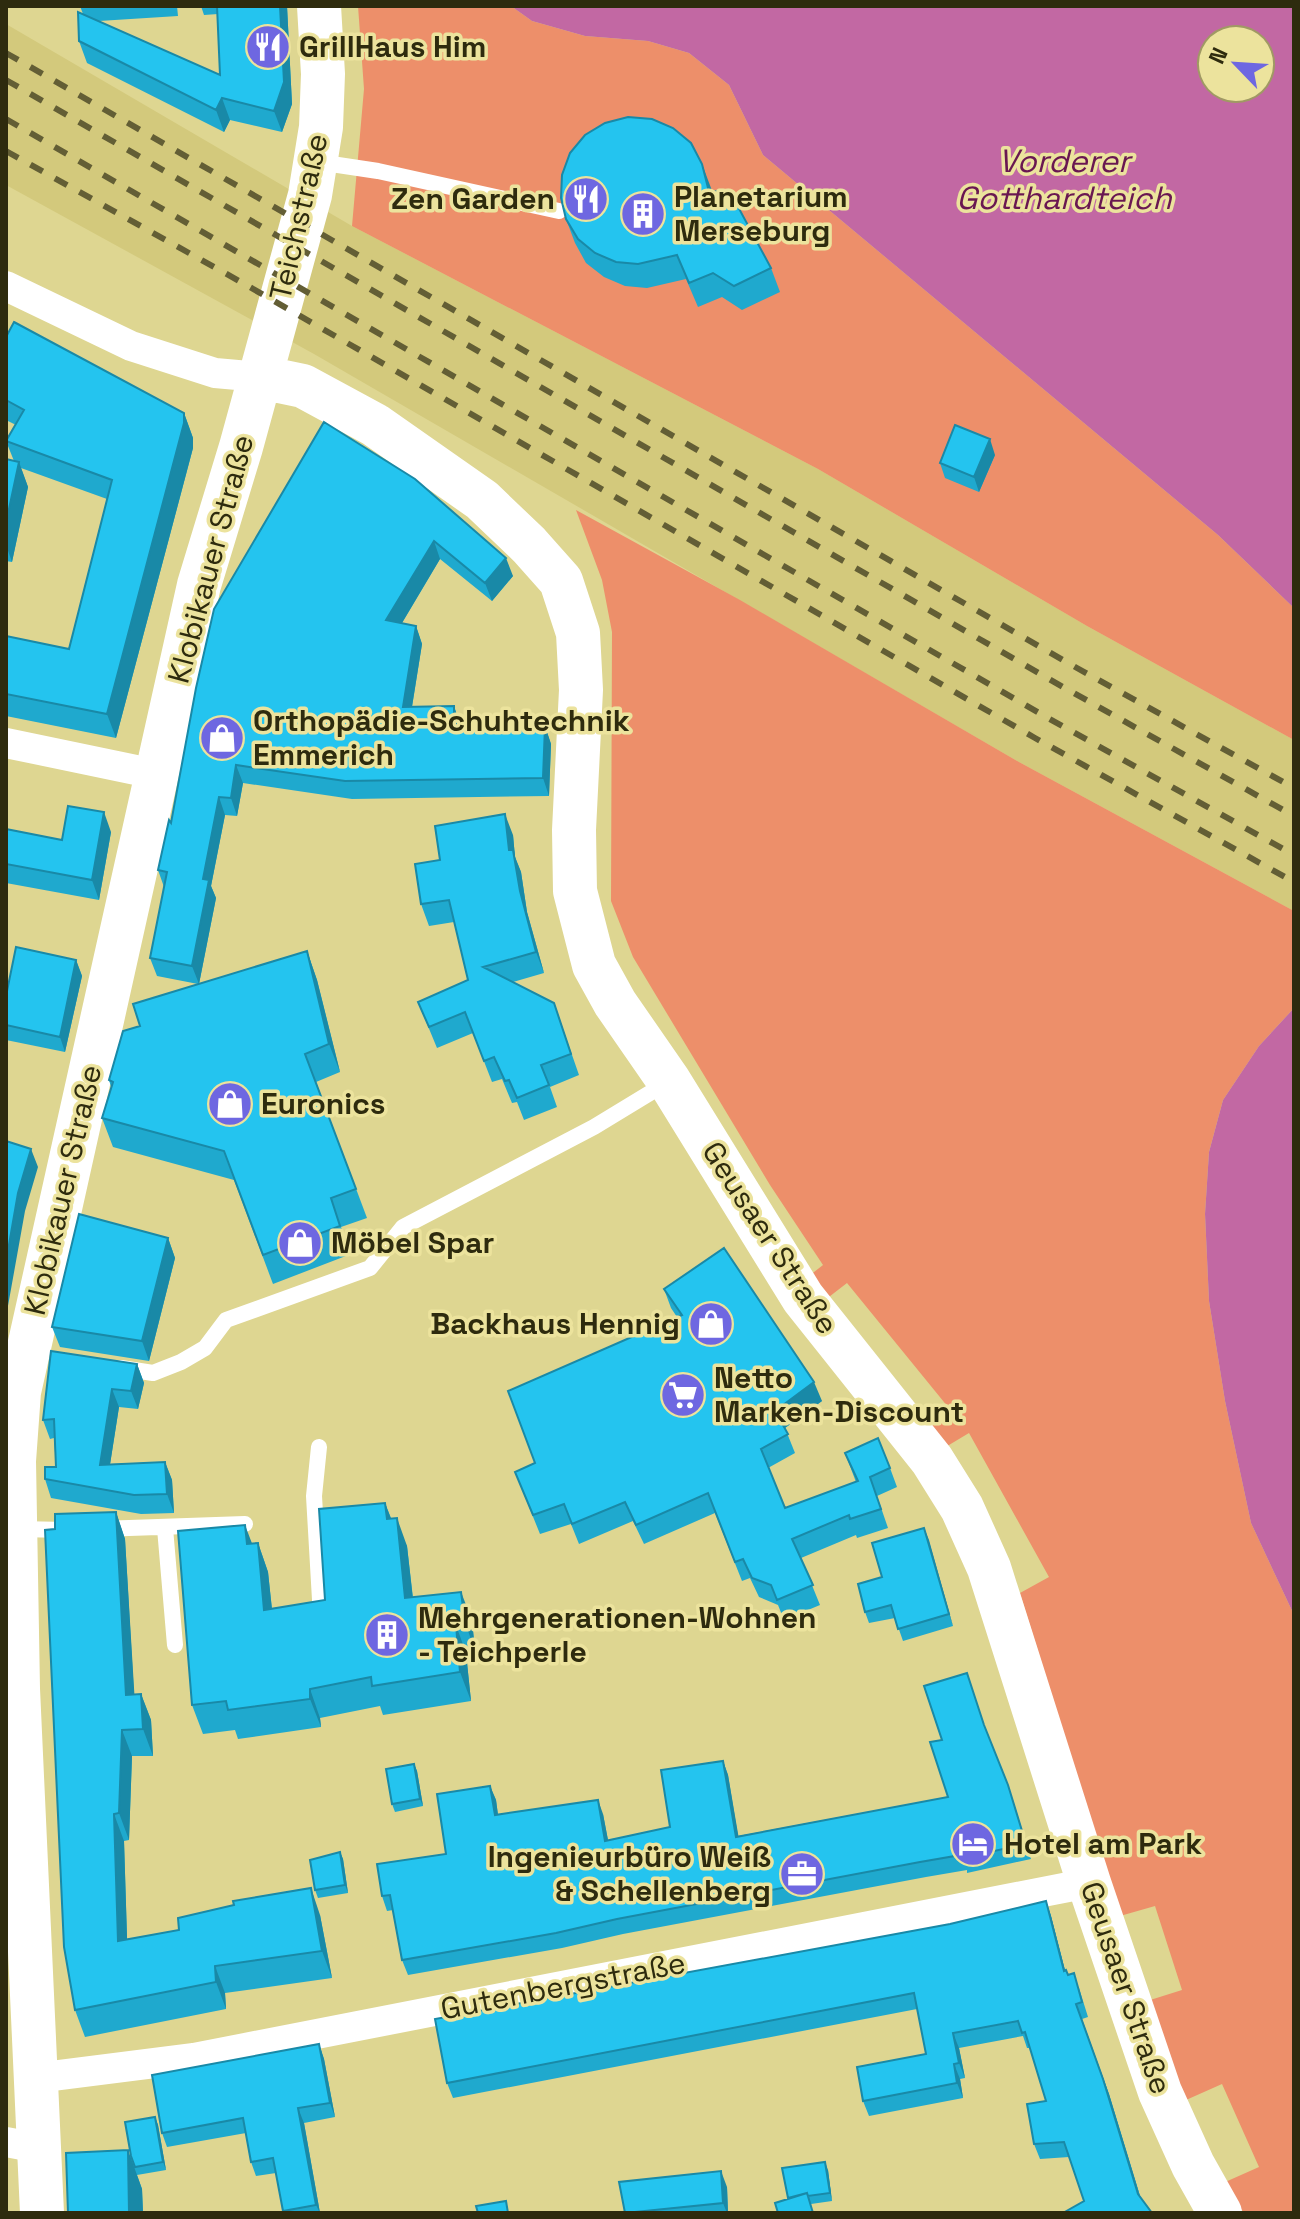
<svg xmlns="http://www.w3.org/2000/svg" width="1300" height="2219" font-family="'Space Grotesk',sans-serif">
	<style>
		.built { fill: #d3c97c }
		.green { fill: #ed8f6a }
		.water { fill: #c268a3; fill-rule: evenodd }
		.lines { fill: none; stroke-linecap: round; stroke-linejoin: round }
		.lane { stroke: #fff; stroke-width: 16 }
		.street { stroke: #fff; stroke-width: 30 }
		.secondary { stroke: #fff; stroke-width: 44 }
		.rail { stroke: #635e35; stroke-width: 6; stroke-dasharray: 14 14; stroke-linecap: butt }
		.wall { fill: #1fa9ce }
		.shaded-wall { fill: #1989a7 }
		.building { fill: #24c4ef; stroke: #1989a7; stroke-width: 2 }
		.labels { text-anchor: middle; stroke-width: 7; stroke-linejoin: round; paint-order: stroke }
		.poi-label { font-size: 30px; font-weight: bold; fill: #2e2b0e; stroke: #ece39d; text-anchor: start }
		.street-label { font-size: 30px; fill: #2e2b0e; stroke: #ece39d }
		.water-label { font-size: 32px; font-style: italic; fill: #691751; stroke: #ece39d }
	</style>
	<rect width="100%" height="100%" fill="#ded691"/>
	<path class="built" d="M6 24 352 226 818 469 1087 626 1294 740V911L1019 762 314 354 6 185Z"/>
	<path class="green" d="M358 6H511L532 21 585 36 648 41 689 53 729 85 763 155 1218 535 1294 608V740L1087 626 818 469 352 226 364 89Z
		M576 510 740 600 1019 762 1294 911V1008L1259 1046 1223 1100 1209 1152 1205 1214 1209 1301 1225 1401 1251 1523 1294 1615V2213H1244L1223 2183 1259 2167 1222 2084 1186 2100 1147 2001 1182 1990 1155 1906 1120 1916 1020 1593 1049 1577 969 1433 944 1448 925 1426 948 1407 847 1283 825 1300 809 1276 823 1265 770 1185 633 957 611 901 612 632 602 580Z"/>
	<path class="water" d="M511 6H1294V608L1218 535 763 155 729 85 689 53 648 41 585 36 532 21ZM1212 40H1260V88H1212Z
		M1294 1008V1615L1251 1523 1225 1401 1209 1301 1205 1214 1209 1152 1223 1100 1259 1046Z"/>
	<g class="lines">
		<path class="lane" d="M318 162 378 171 559 211
			M121 1368 153 1373 181 1362 205 1348 226 1320 370 1268 403 1227 594 1127 668 1082
			M319 1447 314 1496 321 1617
			M165 1528 175 1645
			M16 1529 68 1530
			M100 1529 245 1524"/>
		<path class="street" d="M6 286 131 346 215 373 260 377
			M6 743 155 774
			M36 2078 194 2058 1089 1883
			M6 2142 38 2148"/>
		<path class="secondary" d="M260 377 303 386 375 425 482 500 529 545 561 581 578 633 581 690 574 830 575 891 594 965 615 1003 669 1081 803 1298 932 1460 962 1508 989 1568 1089 1883 1160 2092 1193 2165 1220 2213
			M42 2213 18 1689 14 1461 19 1392 199 585 241 447 310 195 321 127 323 74 319 6"/>
		<path class="rail" d="M6 53 1077 668 1294 788
			M6 80 1063 687 1294 816
			M6 119 1048 718 1294 855
			M6 151 241 282 1035 738 1294 882"/>
	</g>
	<path class="wall" d="M80 6H177L178 16 99 21 220 75 218 14 204 15 201 6H287L292 104 282 132 230 120 224 132 87 63 79 41 83 14Z
		M711 188 712 192 771 268 780 292 742 310 722 297 698 307 686 279 647 288 625 286 604 277 586 263 575 243 566 219Z
		M6 337 184 413 193 438V448L116 738 6 716V636L69 649 107 499 21 468 28 487 12 562 6 561V459L14 461 6 441 16 425 6 420Z
		M324 422 513 576 492 601 440 559 402 623 416 626 422 644 412 707 454 706 460 726H545L551 744 549 796 352 799 243 783 237 816 225 815 211 886 216 898 199 984 307 951 317 980 340 1072 316 1082 367 1218 341 1227 351 1254 273 1284 234 1180 113 1147 102 1118 111 1087 109 1080 140 1026 198 984 157 976 150 958 164 887 158 870 171 823Z
		M995 455 979 492 945 478 940 463Z
		M6 829 62 840 111 832 99 900 6 883Z
		M513 835 515 857 521 872 527 912 544 973 513 982 554 1003 579 1075 550 1087 557 1107 524 1120 517 1102 512 1103 502 1079 492 1082 473 1033 437 1048 418 1002 468 980 454 922 429 926 421 904 440 860Z
		M76 960 82 976 65 1052 6 1040V996Z
		M168 1238 175 1258 149 1361 60 1347 52 1327Z
		M664 1289 822 1401 785 1428 795 1453 768 1468 785 1508 856 1482 845 1453 890 1468 897 1487 877 1496 888 1528 857 1538 856 1535 801 1558 820 1605 784 1620 778 1605 759 1597 750 1578 742 1581 715 1513 644 1544 633 1521 579 1544 571 1524 540 1534 515 1472 535 1463 677 1317 671 1308Z
		M137 1364 144 1383 138 1409 119 1407 110 1464 165 1462 172 1480 174 1513 141 1514 51 1498 45 1479 56 1467 54 1438 50 1439 43 1420Z
		M385 1503 391 1518 407 1546 413 1598 472 1620 475 1651 466 1653 471 1701 383 1715 380 1706 320 1718 321 1727 238 1739 235 1730 203 1734 192 1705 252 1544 258 1543 268 1572 272 1609 325 1600Z
		M116 1512 125 1539 134 1694H141L151 1720 153 1756H132L129 1840 124 1841 127 1939 320 1915 332 1978 225 1993 226 2009 85 2037 75 2010 55 1529Z
		M924 1528 953 1626 903 1641 895 1618 869 1623 865 1612 882 1577Z
		M967 1673 987 1734 1013 1800 1031 1859 967 1873V1870L926 1877 623 1934 562 1948 408 1975 402 1960 393 1910 387 1911 382 1896 446 1854 490 1786 496 1800 498 1815 603 1814 608 1840 670 1827 723 1761 728 1775 738 1836 948 1797 942 1740Z
		M414 1764 417 1771 423 1806 395 1812 392 1804Z
		M340 1852 343 1859 348 1893 318 1898 315 1890Z
		M1046 1901 1051 1916 1065 1970 1079 1988 1088 2017 1082 2019 1109 2094 1140 2196 1084 2201 1069 2157 1040 2159 1034 2144 1046 2101 1030 2048H1027L1023 2036 959 2048 965 2078 960 2079 963 2098 869 2116 863 2101 926 2054 917 2009 453 2098 447 2083 950 1924Z
		M319 2044 324 2059 335 2117 304 2123 320 2213H284L276 2173 256 2176 251 2162 246 2133 167 2147 162 2133Z
		M155 2117 158 2125 166 2170 137 2175 142 2189 143 2213H68L131 2156Z
		M828 2170 832 2201 811 2204 788 2198Z
		M727 2187 728 2213H625Z"/>
	<path class="shaded-wall" d="M280 6H287L292 104 282 132 274 111Z
		M222 98 230 120 224 132 216 110Z
		M702 164 711 188 717 216 709 192Z
		M184 413 193 438V448L116 738 107 714Z
		M990 439 995 455 979 492 974 477Z
		M19 462 28 487 12 562 6 545V523Z
		M434 541 440 559 393 638 386 620Z
		M506 558 513 576 492 601 485 583Z
		M416 626 422 644 409 725 403 707Z
		M454 706 460 724V744L454 726Z
		M545 726 551 744 549 796 543 778Z
		M236 765 243 783 237 816 231 798Z
		M219 797 225 815 211 886 216 898 199 984 192 966 203 879Z
		M104 812 111 832 99 900 92 880Z
		M505 814 513 835 515 857 521 872 527 912 544 973 536 952 509 850Z
		M307 951 317 980 340 1072 329 1044Z
		M76 960 82 976 65 1052 60 1037Z
		M31 1149 38 1167 25 1211 6 1317V1262L18 1193Z
		M168 1238 175 1258 149 1361 142 1341Z
		M137 1364 144 1383 138 1409 131 1391Z
		M814 1382 822 1401 782 1430 775 1411Z
		M112 1389 119 1407 107 1484 100 1465Z
		M165 1462 172 1480 174 1513 167 1494Z
		M385 1503 396 1532 387 1519Z
		M116 1512 125 1539 136 1721 126 1695Z
		M397 1518 407 1546 416 1627 405 1598Z
		M245 1525 256 1554 247 1544Z
		M924 1528 929 1540 953 1626 949 1614Z
		M258 1543 268 1572 275 1639 264 1610Z
		M461 1592 472 1620 475 1651 465 1622Z
		M456 1625 466 1653 471 1701 460 1672Z
		M310 1689 320 1718 321 1727 310 1699Z
		M141 1694 151 1720 153 1756 143 1729Z
		M122 1730 132 1756 129 1840 119 1813Z
		M723 1761 728 1775 741 1851 736 1837Z
		M414 1764 417 1771 423 1806 420 1799Z
		M490 1786 496 1800 500 1830 495 1815Z
		M598 1800 603 1814 611 1856 605 1841Z
		M114 1814 124 1841 128 1968 118 1941Z
		M340 1852 343 1859 348 1893 345 1885Z
		M311 1888 320 1915 332 1978 322 1951Z
		M1046 1901 1051 1916 1069 1986 1064 1971Z
		M215 1966 225 1993 226 2009 216 1982Z
		M1076 2004 1109 2094 1144 2209Z
		M953 2033 959 2048 965 2078 959 2063Z
		M319 2044 324 2059 335 2117 330 2103Z
		M954 2064 960 2079 963 2098 957 2083Z
		M298 2108 304 2123 320 2213 316 2205Z
		M155 2117 158 2125 166 2170 163 2162Z
		M128 2150 142 2189 143 2213H129Z
		M825 2162 828 2170 832 2201 830 2193Z
		M721 2171 727 2187 728 2213H727L723 2203Z"/>
	<path class="building" d="M217 6H280L284 82 274 111 222 98 216 110 79 41 78 12 220 75Z
		M628 117 652 119 673 128 691 143 702 164 709 192 729 190 771 268 734 286 713 273 689 283 677 255 638 264 616 262 595 253 578 239 566 219 561 198 562 175 570 153 585 135 605 123Z
		M14 322 184 413V423L107 714 6 694V636L69 649 112 480 6 441 24 410 6 400V337Z
		M324 422 415 479 506 558 485 583 434 541 386 620 416 626 403 707 454 706V726H545L543 778 345 781 236 765 231 798 219 797 203 879 209 880 192 966 150 958 167 872 158 870 169 820 171 823 196 688 214 609Z
		M955 425 990 439 974 477 940 463Z
		M6 459 19 462 6 523Z
		M68 806 104 812 92 880 6 864V829L62 840Z
		M505 814 509 850H513L520 891 536 952 483 967 554 1003 571 1054 541 1065 549 1085 517 1098 509 1080 505 1081 494 1057 484 1061 465 1012 429 1027 418 1002 468 980 449 900 421 904 415 864 440 860 435 826Z
		M16 947 76 960 60 1037 6 1025V996Z
		M307 951 329 1044 305 1054 356 1189 331 1198 340 1226 263 1255 224 1151 102 1118 113 1082 109 1080 123 1031 140 1026 133 1004Z
		M6 1141 31 1149 18 1193 6 1262Z
		M79 1214 168 1238 142 1341 52 1327Z
		M724 1248 814 1382 775 1411 788 1434 761 1449 785 1508 858 1481 845 1453 878 1438 890 1468 870 1477 881 1509 850 1519 849 1515 792 1539 813 1585 777 1600 771 1585 752 1578 743 1559 735 1562 708 1493 636 1525 625 1502 572 1524 564 1504 533 1515 515 1472 535 1463 508 1391 682 1315 664 1289Z
		M51 1351 137 1364 131 1391 112 1389 100 1465 165 1462 167 1494 134 1495 45 1479V1467H56L54 1419 43 1420Z
		M385 1503 387 1519 397 1518 405 1598 461 1592 465 1622 456 1625 460 1672 372 1686 371 1677 310 1689V1699L228 1710 226 1701 192 1705 178 1531 245 1525 247 1544 258 1543 264 1610 325 1600 319 1509Z
		M116 1512 126 1695 141 1694 143 1729 122 1730 119 1813 114 1814 118 1941 179 1930 178 1918 234 1905 233 1901 311 1888 322 1951 215 1966 216 1982 75 2010 64 1947 45 1530 55 1529V1514Z
		M924 1528 949 1614 898 1629 891 1605 865 1612 858 1584 882 1577 872 1543Z
		M967 1673 984 1725 1008 1785 1026 1844 962 1858 961 1855 920 1862 617 1919 556 1933 402 1960 390 1895 382 1896 377 1864 446 1854 437 1794 490 1786 495 1815 598 1800 605 1841 670 1827 661 1770 723 1761 736 1837 948 1797 930 1742 942 1740 924 1686Z
		M414 1764 420 1799 392 1804 386 1769Z
		M340 1852 345 1885 315 1890 310 1860Z
		M1046 1901 1064 1971 1066 1970 1068 1975 1074 1973 1082 2002 1076 2004 1103 2079 1138 2194 1152 2213H1063L1084 2201 1064 2142 1034 2144 1027 2104 1046 2101 1025 2032 1022 2033 1018 2021 953 2033 959 2063 954 2064 957 2083 863 2101 857 2067 926 2054 914 1993 447 2083 435 2019 950 1924Z
		M319 2044 330 2103 298 2108 316 2205 283 2211 273 2158 251 2162 243 2118 162 2133 152 2075Z
		M155 2117 163 2162 135 2167 131 2156 125 2122Z
		M128 2150 129 2213H68L66 2153Z
		M825 2162 830 2193 808 2196 807 2193 788 2198 782 2168Z
		M721 2171 723 2203 625 2213 619 2182Z
		M807 2193 813 2213H778L775 2203Z
		M506 2201 508 2213H478L476 2206Z"/>
	<defs>
		<g id="restaurant-disc" transform="scale(2.3)"><circle r="9.5" fill="#6e67e1" stroke="#ece39d"/><path d="M-5-6h1v4h1v-4h1v4h1v-4h1v5L-1.5 .5V6h-2V.5L-5-1ZM5-6V6H3V1.5H1.5Q1.5-4 5-6Z" fill="#fff"/></g>
		<g id="building-disc" transform="scale(2.3)"><circle r="9.5" fill="#6e67e1" stroke="#ece39d"/><path d="M-4-6H4V6H1V3H-1V6H-4ZM-2.5-4.3h1.7v1.8h-1.7ZM.8-4.3h1.7v1.8H.8ZM-2.5-1h1.7V.8h-1.7ZM.8-1h1.7V.8H.8Z" fill="#fff"/></g>
		<g id="shop-disc" transform="scale(2.3)"><circle r="9.5" fill="#6e67e1" stroke="#ece39d"/><path d="M-5-2.5h2.3a2.7 3.5 0 0 1 5.4 0H5L5.5 6h-11ZM-1.5-2.5h3a1.5 2.3 0 0 0-3 0Z" fill="#fff"/></g>
		<g id="supermarket-disc" transform="scale(2.3)"><circle r="9.5" fill="#6e67e1" stroke="#ece39d"/><path d="M-6-5.5h2.5l.6 2H6L4.5 2H-2.5L-4.4-4H-6ZM-1.5 3.2a1.3 1.3 0 1 0 .1 0ZM3 3.2a1.3 1.3 0 1 0 .1 0Z" fill="#fff"/></g>
		<g id="hotel-disc" transform="scale(2.3)"><circle r="9.5" fill="#6e67e1" stroke="#ece39d"/><path d="M-6-4.5h1.5V1H6V5H4.5V3h-9V5H-6ZM-4 0a1.8 1.8 0 1 1 3.6 0ZM.5 0V-2.5h3Q6-2.5 6 0Z" fill="#fff"/></g>
		<g id="office-disc" transform="scale(2.3)"><circle r="9.5" fill="#6e67e1" stroke="#ece39d"/><path d="M-6-3h4V-5.5h4V-3h4V5H-6ZM-1-4.5V-3h2v-1.5ZM-6 0V1H6V0Z" fill="#fff"/></g>
	</defs>
	<g fill-rule="evenodd">
		<use href="#restaurant-disc" x="268" y="47"/>
		<use href="#restaurant-disc" x="586" y="199"/>
		<use href="#building-disc" x="643" y="214"/>
		<use href="#shop-disc" x="222" y="738"/>
		<use href="#shop-disc" x="230" y="1104"/>
		<use href="#shop-disc" x="300" y="1243"/>
		<use href="#shop-disc" x="711" y="1324"/>
		<use href="#supermarket-disc" x="683" y="1395"/>
		<use href="#building-disc" x="387" y="1635"/>
		<use href="#hotel-disc" x="973" y="1844"/>
		<use href="#office-disc" x="802" y="1874"/>
	</g>
	<g class="labels">
		<g class="poi-label">
			<text x="299" y="57">GrillHaus Him</text>
			<text x="674" y="207">Planetarium<tspan x="674" dy="34">Merseburg</tspan></text>
			<text x="555" y="209" text-anchor="end">Zen Garden</text>
			<text x="253" y="731">Orthopädie-Schuhtechnik<tspan x="253" dy="34">Emmerich</tspan></text>
			<text x="261" y="1114">Euronics</text>
			<text x="331" y="1253">Möbel Spar</text>
			<text x="680" y="1334" text-anchor="end">Backhaus Hennig</text>
			<text x="714" y="1388">Netto<tspan x="714" dy="34">Marken-Discount</tspan></text>
			<text x="418" y="1628">Mehrgenerationen-Wohnen<tspan x="418" dy="34">- Teichperle</tspan></text>
			<text x="1004" y="1854">Hotel am Park</text>
			<text x="771" y="1867" text-anchor="end">Ingenieurbüro Weiß<tspan x="771" dy="34">&amp; Schellenberg</tspan></text>
		</g>
		<g class="street-label">
			<text transform="translate(299 217) rotate(-77)" y="10">Teichstraße</text>
			<text transform="translate(211 559) rotate(-75)" y="10">Klobikauer Straße</text>
			<text transform="translate(63 1190) rotate(-77)" y="10">Klobikauer Straße</text>
			<text transform="translate(770 1238) rotate(57)" y="10">Geusaer Straße</text>
			<text transform="translate(563 1986) rotate(-11)" y="10">Gutenbergstraße</text>
			<text transform="translate(1126 1988) rotate(71)" y="10">Geusaer Straße</text>
		</g>
		<g class="water-label">
			<text x="1064" y="172">Vorderer<tspan x="1064" dy="37">Gotthardteich</tspan></text>
		</g>
	</g>
	<rect width="1300" height="2219" fill="none" stroke="#2e2b0e" stroke-width="16"/>
	<g transform="translate(1236 64) rotate(295)"><circle r="38" fill="#ece39d" stroke="#a09964" stroke-width="2"/>
	<path d="M0-6L14 30L0 20L-14 30Z" fill="#6e67e1"/>
	<text y="-12" font-size="22" font-weight="bold" text-anchor="middle" fill="#2e2b0e">N</text>
	</g>
</svg>
